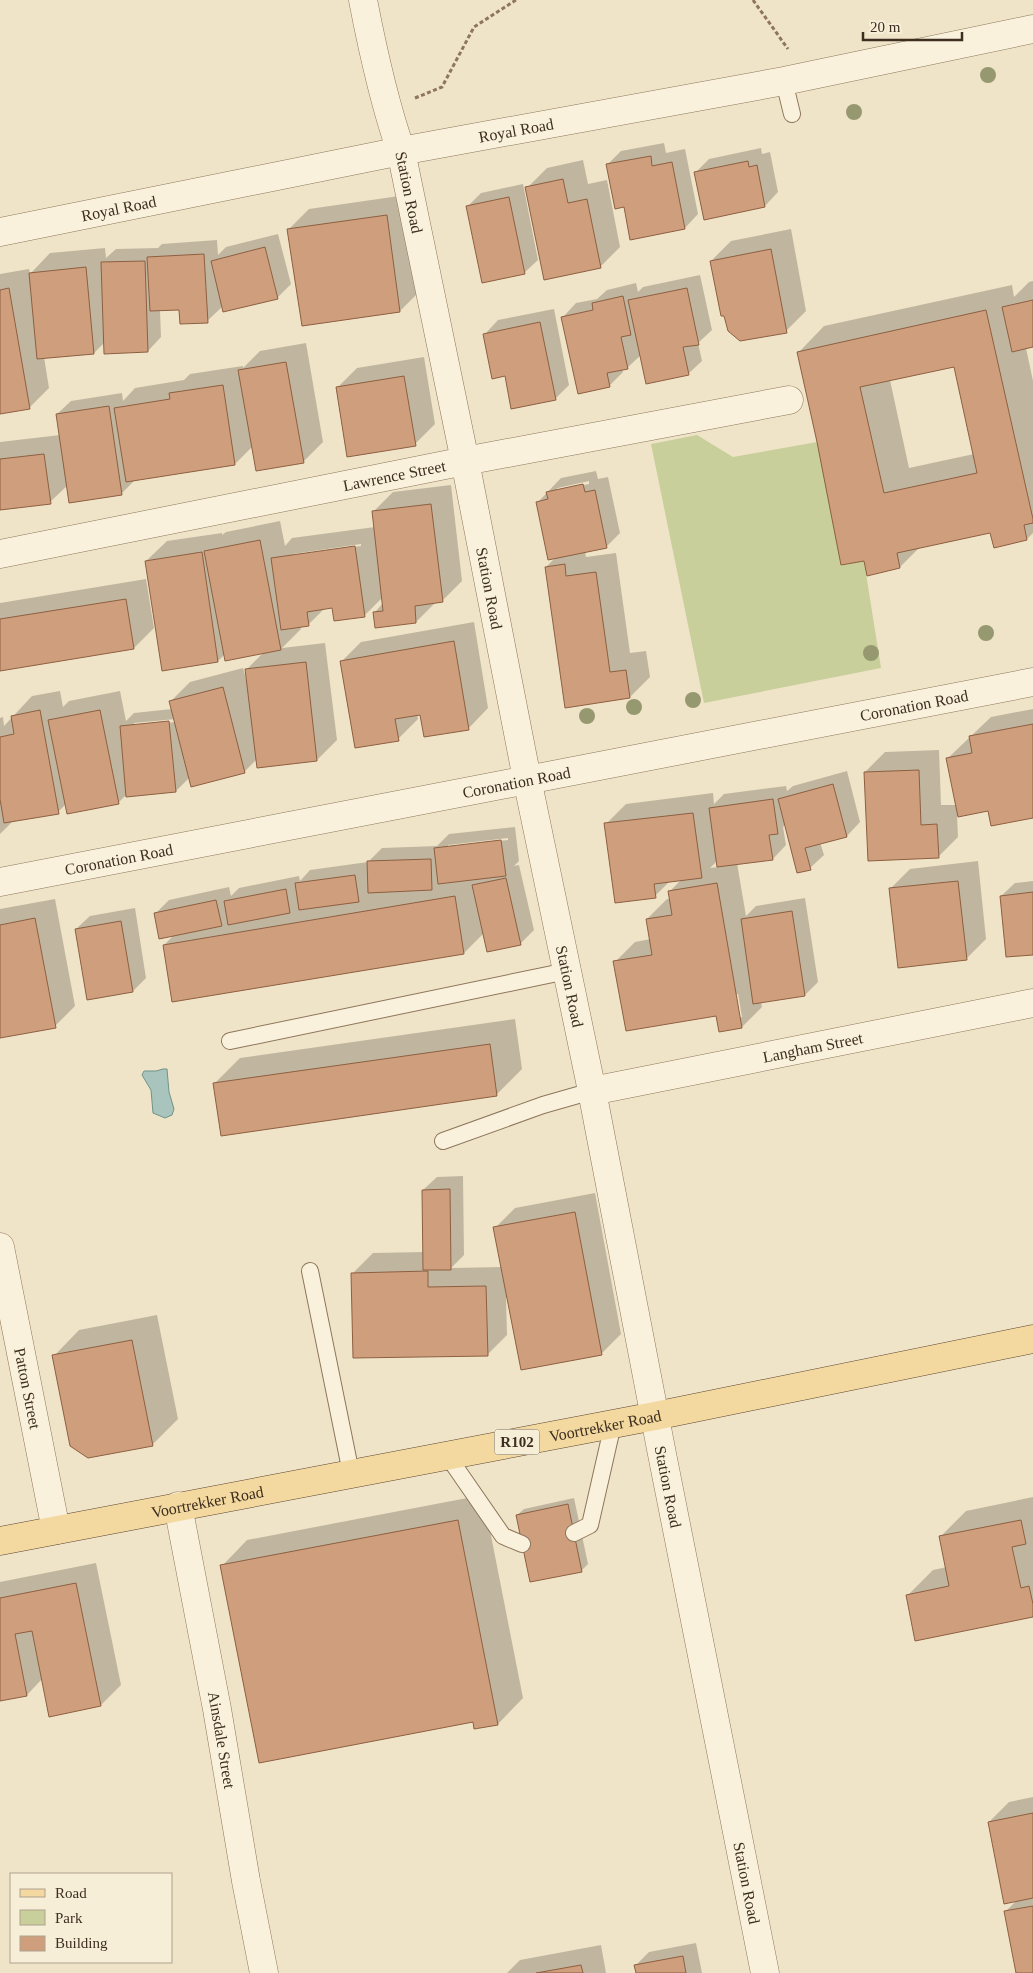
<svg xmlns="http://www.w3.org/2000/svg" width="1033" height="1973" font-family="'Times New Roman',serif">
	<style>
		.green { fill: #c9cf9b }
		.water { fill: #a9c4bc; stroke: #6f938a }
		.shadow { fill: #0003; fill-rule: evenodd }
		.building { fill: #cf9f7d; stroke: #8d5f41; fill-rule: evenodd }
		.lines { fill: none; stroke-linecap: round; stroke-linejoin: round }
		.service-casing { stroke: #8d765c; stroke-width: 18 }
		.minor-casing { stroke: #8d765c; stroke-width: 29 }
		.primary-casing { stroke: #5b4430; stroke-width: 29 }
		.path { stroke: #8d765c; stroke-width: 3; stroke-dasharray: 4 2.5; stroke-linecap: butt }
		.service { stroke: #faf1dc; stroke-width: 16 }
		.minor { stroke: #faf1dc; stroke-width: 28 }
		.primary { stroke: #f3d9a0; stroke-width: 28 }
		.tree { fill: #96986f }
		.labels { text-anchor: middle; stroke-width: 4.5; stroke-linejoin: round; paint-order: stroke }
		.shield { fill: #f7eed8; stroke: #756857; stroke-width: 1 }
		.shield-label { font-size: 15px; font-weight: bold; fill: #3d2e20 }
		.street-label { font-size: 16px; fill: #3d2e20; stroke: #f7eed8 }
	</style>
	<rect width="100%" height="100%" fill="#f0e4c8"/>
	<path class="green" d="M697 435 733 457 817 442 864 561 881 668 704 703 651 444Z"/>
	<path class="water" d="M163 1069H167L169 1092 174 1109 172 1115 165 1118 153 1113 151 1090 142 1075 144 1071H156Z"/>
	<path class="shadow" d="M664 143 666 153 685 149 698 214 685 228 625 206 608 164 621 151Z
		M761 148 762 154 770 152 778 192 765 206 696 172 709 159Z
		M583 160 588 184 607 180 620 247 600 267 527 188 547 168Z
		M523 184 538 260 524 273 468 206 481 193Z
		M406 195 420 291 400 311 289 229 309 209Z
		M791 229 806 311 786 331 711 261 731 241Z
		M278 234 291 284 277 298 221 301V308L207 321 181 309 160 310 161 337 148 351 105 342 94 353 44 357 49 388 29 408 0 413V274L29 269 30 274 50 253 105 248 106 258 116 249 158 248 162 244 217 240 218 255 226 247Z
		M700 275 712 330 698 343 702 361 688 374 641 355 627 368 622 369 623 372 609 386 563 317 576 303 597 299 607 290 636 283 638 292 643 287Z
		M1033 281V346L1026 348 1033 381V533L1027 539 991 531 920 547 900 567 865 559 799 352 824 326 1012 285 1014 297 1029 282ZM955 366 974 454 909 468 890 380Z
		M554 309 569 385 555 399 506 375 485 334 498 320Z
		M306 343 323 442 303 462 253 446 235 464 135 480 121 494 68 485 50 502 0 509V442L60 435 57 414 71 401 122 393 123 401 135 388 184 380 190 374 243 366V368L260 351Z
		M424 357 435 424 415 444 337 388 357 368Z
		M596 471 598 479 608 477 620 533 606 547 585 551 586 557 616 553 630 653 646 651 650 677 630 697 566 706 546 567 556 557 538 502 561 478ZM589 481V484L554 491 558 488Z
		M451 485 462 581 442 601 436 602 416 622 375 612 383 603V597L364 616 333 607 325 608 308 625 300 626 301 629 282 648 325 643 337 740 317 760 257 759 244 772 190 777 176 791 127 794 118 803 66 804 58 812 14 820 0 834V718L3 717 4 726 32 696 60 691 63 707 69 701 120 691 126 721 134 713 172 709 170 702 190 682 243 668 247 683H248L247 669 264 652 225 654 218 661 146 561 167 541 222 533V535L226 532 280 521 285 546 292 538 375 527 373 512 393 492ZM361 544V546L293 556V554ZM176 719V722L134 726V723Z
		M146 579 154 628 134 648 0 670V603Z
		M474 622 488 708 468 729 421 713 417 714 418 719 398 739 341 662 361 642Z
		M1033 709V816L989 810 957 816 958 837 938 857 865 772 885 752 939 750 941 805H957L948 758 991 717Z
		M847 771 860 822 847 836 820 842 824 855 810 868 786 824 783 827 786 845 773 859 737 863 746 916 756 906 805 898 818 982 805 995 761 1002 762 1007 742 1027 720 1031 717 1015 615 962 635 942 651 939 647 919 667 899H671L670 891 682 879 671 880 655 896 606 824 626 804 713 793 714 804 724 794 786 786 787 791 793 786ZM717 861 718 867 710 868ZM735 994H738L742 1017 739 1018Z
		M515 827 519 861 514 866 519 865 534 930 520 944 484 933 464 953 164 945 174 935 155 914 169 900 229 887 231 896 239 888 299 876 300 881 310 870 368 862 382 848 437 846 449 834ZM508 838V840L448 847V845Z
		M978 861 986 939 966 959 890 889 910 869Z
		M1033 881V953L1001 896 1015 883Z
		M55 899 75 1006 55 1026 0 1037V909Z
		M135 908 146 978 133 991 76 929 90 916Z
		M515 1019 522 1069 497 1094 215 1083 240 1058Z
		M463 1176 464 1255 451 1268 502 1267 495 1228 515 1208 595 1193 621 1334 601 1354 508 1297 506 1298 507 1335 487 1355 353 1273 373 1253 424 1252 423 1190 437 1177Z
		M157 1315 178 1419 153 1444 88 1457 54 1356 79 1330Z
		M483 1495 523 1698 498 1724 474 1721 222 1566 247 1540Z
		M1033 1497V1616L907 1596 933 1570 947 1567 940 1537 966 1511Z
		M574 1498 588 1564 581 1571 517 1515 524 1509Z
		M96 1563 121 1685 101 1705 43 1678 27 1695 0 1700V1582Z
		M1033 1797V1973H1017L1005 1912 1017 1900 989 1822 1009 1802Z
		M696 1943 702 1973H637L635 1966 649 1952Z
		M601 1945 606 1973H507L520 1960Z"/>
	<path class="building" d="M651 156 652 166 672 162 685 229 630 240 624 207 615 209 606 164Z
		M748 161 749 167 757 165 765 207 704 220 694 172Z
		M563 179 568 203 587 199 601 268 544 280 525 187Z
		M509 197 525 274 482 283 466 206Z
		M387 215 400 312 302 326 287 229Z
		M265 247 278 299 223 312 211 261Z
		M771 249 787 333 740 341 728 331 724 316H721L710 261Z
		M204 254 208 323 180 324 179 310 150 311 147 257Z
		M145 261 148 352 104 354 101 262Z
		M86 267 94 354 37 359 29 273Z
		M9 288 30 409 0 414V290Z
		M687 288 699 345 683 347 689 375 646 384 628 300Z
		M623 296 631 335 621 337 628 369 607 373 610 387 578 394 561 317 593 310 592 303Z
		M1033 300V347L1012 352 1002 307Z
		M986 310 1033 519V523L1024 525 1027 540 994 548 990 533 897 553 900 568 867 576 864 561 841 565 817 442 797 352ZM954 367 977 473 884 493 860 387Z
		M540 322 556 400 511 409 505 376 492 379 483 334Z
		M286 362 304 463 256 471 238 370Z
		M404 376 416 446 347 457 336 387Z
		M223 385 235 465 126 482 114 408 170 399 169 393Z
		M109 406 122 495 69 503 56 414Z
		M44 454 51 504 0 510V459Z
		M583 484 585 492 595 490 607 548 548 560 536 502 548 499 546 492Z
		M431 504 443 602 415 606 416 623 375 628 373 612 383 611 372 511Z
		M260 540 281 650 225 661 204 551Z
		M355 546 365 617 334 621 332 608 307 612 309 626 281 630 271 558Z
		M202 552 218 662 162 671 145 561Z
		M565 564 566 576 596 572 610 672 626 670 630 698 565 708 545 567Z
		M126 599 134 649 0 671V619Z
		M454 641 469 730 424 737 420 715 395 719 399 741 355 748 340 661Z
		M306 662 317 761 257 768 245 669Z
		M223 687 245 773 191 787 169 701Z
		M40 710 59 814 4 823 0 799V737L14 734 11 716Z
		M100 710 119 804 67 814 48 720Z
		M169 721 176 792 126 797 120 726Z
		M1033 724V818L991 826 988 811 958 817 946 758 972 753 969 736Z
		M919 770 921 825 937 824 939 858 868 861 864 772Z
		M833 784 847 837 805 848 811 870 797 873 778 799Z
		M773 799 778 834 769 835 773 860 717 867 709 808Z
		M693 813 702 878 654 884 656 898 615 903 604 823Z
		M501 840 506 876 438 884 434 848Z
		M431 859 432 890 368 893 367 861Z
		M355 875 359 902 299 910 295 883Z
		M506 878 521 945 487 952 472 885Z
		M958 881 967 960 898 968 889 888Z
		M717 883 742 1028 719 1032 716 1016 626 1031 613 961 652 955 646 919 672 915 668 891Z
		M286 889 290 913 228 925 224 901Z
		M1033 892V955L1006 957 1000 896Z
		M455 896 464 954 172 1002 163 945Z
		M216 900 222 926 159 939 154 913Z
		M792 911 805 996 753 1004 741 919Z
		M35 918 56 1028 0 1038V925Z
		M121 921 133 992 87 1000 75 929Z
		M490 1044 497 1096 221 1136 213 1083Z
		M450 1189 451 1270H423L422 1190Z
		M575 1212 602 1355 521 1370 493 1227Z
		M428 1271V1287L486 1286 488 1356 353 1358 351 1273Z
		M132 1340 153 1446 88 1458 70 1446 52 1355Z
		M568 1504 582 1572 530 1582 516 1515Z
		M458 1520 498 1725 474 1729 473 1722 259 1763 220 1565Z
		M1021 1520 1026 1544 1012 1547 1021 1588 1029 1586 1033 1604V1617L915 1641 906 1595 949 1586 939 1536Z
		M76 1583 101 1706 49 1717 32 1631 15 1634 27 1696 0 1701V1598Z
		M1033 1813V1898L1004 1904 988 1822Z
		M1033 1906V1973H1016L1004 1911Z
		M683 1956 686 1973H636L634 1965Z
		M581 1965 583 1973H536Z"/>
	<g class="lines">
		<g class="service-casing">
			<path id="service" d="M784 81 792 114
				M230 1041 567 971
				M443 1141 543 1105 592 1091
				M310 1271 351 1473
				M447 1455 503 1536 522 1544
				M574 1533 590 1525 613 1424"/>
		</g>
		<g class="minor-casing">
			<g id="minor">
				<path id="s1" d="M363 0C373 52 384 102 401 151L465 461 527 779 592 1091 662 1454 765 1973"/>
				<path id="s2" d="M0 232 401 151 784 81 1033 29"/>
				<path id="s3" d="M0 554 465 461 789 400"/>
				<path id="s4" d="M0 882 1033 682"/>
				<path id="s5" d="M592 1091 1033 1003"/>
				<path id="s6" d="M0 1247 56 1530"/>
				<path id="s7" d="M178 1506 217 1709 246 1881 264 1973"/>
			</g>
		</g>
		<g class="primary-casing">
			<g id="primary">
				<path id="s8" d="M0 1541 655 1416 1033 1339"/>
			</g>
		</g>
		<path class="path" d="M753 0 788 49
			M415 98 442 87 474 27 516 0"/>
		<use href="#service" class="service"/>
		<use href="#minor" class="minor"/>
		<use href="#primary" class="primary"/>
	</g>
	<g class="tree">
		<circle cx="988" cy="75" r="8"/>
		<circle cx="854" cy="112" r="8"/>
		<circle cx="986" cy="633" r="8"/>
		<circle cx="871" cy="653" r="8"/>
		<circle cx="693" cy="700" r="8"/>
		<circle cx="634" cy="707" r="8"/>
		<circle cx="587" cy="716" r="8"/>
	</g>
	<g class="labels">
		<rect class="shield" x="494.5" y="1429.5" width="45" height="25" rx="4"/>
		<g class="shield-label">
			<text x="517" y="1447">R102</text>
		</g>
		<g class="street-label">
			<text dy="6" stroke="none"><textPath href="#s2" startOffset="526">Royal Road</textPath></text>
			<text dy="6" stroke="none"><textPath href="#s1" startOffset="198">Station Road</textPath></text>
			<text dy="6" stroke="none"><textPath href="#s2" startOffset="121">Royal Road</textPath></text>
			<text dy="6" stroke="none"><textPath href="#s3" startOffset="402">Lawrence Street</textPath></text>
			<text dy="6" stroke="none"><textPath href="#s1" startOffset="602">Station Road</textPath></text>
			<text dy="6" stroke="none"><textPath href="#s4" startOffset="931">Coronation Road</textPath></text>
			<text dy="6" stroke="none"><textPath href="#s4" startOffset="526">Coronation Road</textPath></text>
			<text dy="6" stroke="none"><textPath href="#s4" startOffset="121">Coronation Road</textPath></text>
			<text dy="6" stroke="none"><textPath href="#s1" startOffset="1008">Station Road</textPath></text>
			<text dy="6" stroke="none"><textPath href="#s5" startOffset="225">Langham Street</textPath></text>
			<text dy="6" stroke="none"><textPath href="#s6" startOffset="144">Patton Street</textPath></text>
			<text dy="6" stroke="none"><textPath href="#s8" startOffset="616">Voortrekker Road</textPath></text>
			<text dy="6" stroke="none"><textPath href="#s1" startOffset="1518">Station Road</textPath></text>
			<text dy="6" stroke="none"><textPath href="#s8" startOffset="211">Voortrekker Road</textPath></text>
			<text dy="6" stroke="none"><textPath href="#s7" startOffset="238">Ainsdale Street</textPath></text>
			<text dy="6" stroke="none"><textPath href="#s1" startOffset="1922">Station Road</textPath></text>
		</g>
	</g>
	<rect x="10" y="1873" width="162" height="90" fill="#f7eed8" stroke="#ada18e"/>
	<rect x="20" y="1889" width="25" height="8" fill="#f3d9a0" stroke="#ada18e"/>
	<text x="55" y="1898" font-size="15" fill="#3d2e20">Road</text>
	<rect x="20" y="1910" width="25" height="15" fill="#c9cf9b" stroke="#ada18e"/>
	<text x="55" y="1923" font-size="15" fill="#3d2e20">Park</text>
	<rect x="20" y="1936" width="25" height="15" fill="#cf9f7d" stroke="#ada18e"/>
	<text x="55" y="1948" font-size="15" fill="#3d2e20">Building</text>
	<path d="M863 32v8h99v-8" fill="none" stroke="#3d2e20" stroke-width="2.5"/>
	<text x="870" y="32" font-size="15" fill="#3d2e20" stroke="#f7eed8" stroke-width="4" paint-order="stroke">20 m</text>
</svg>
